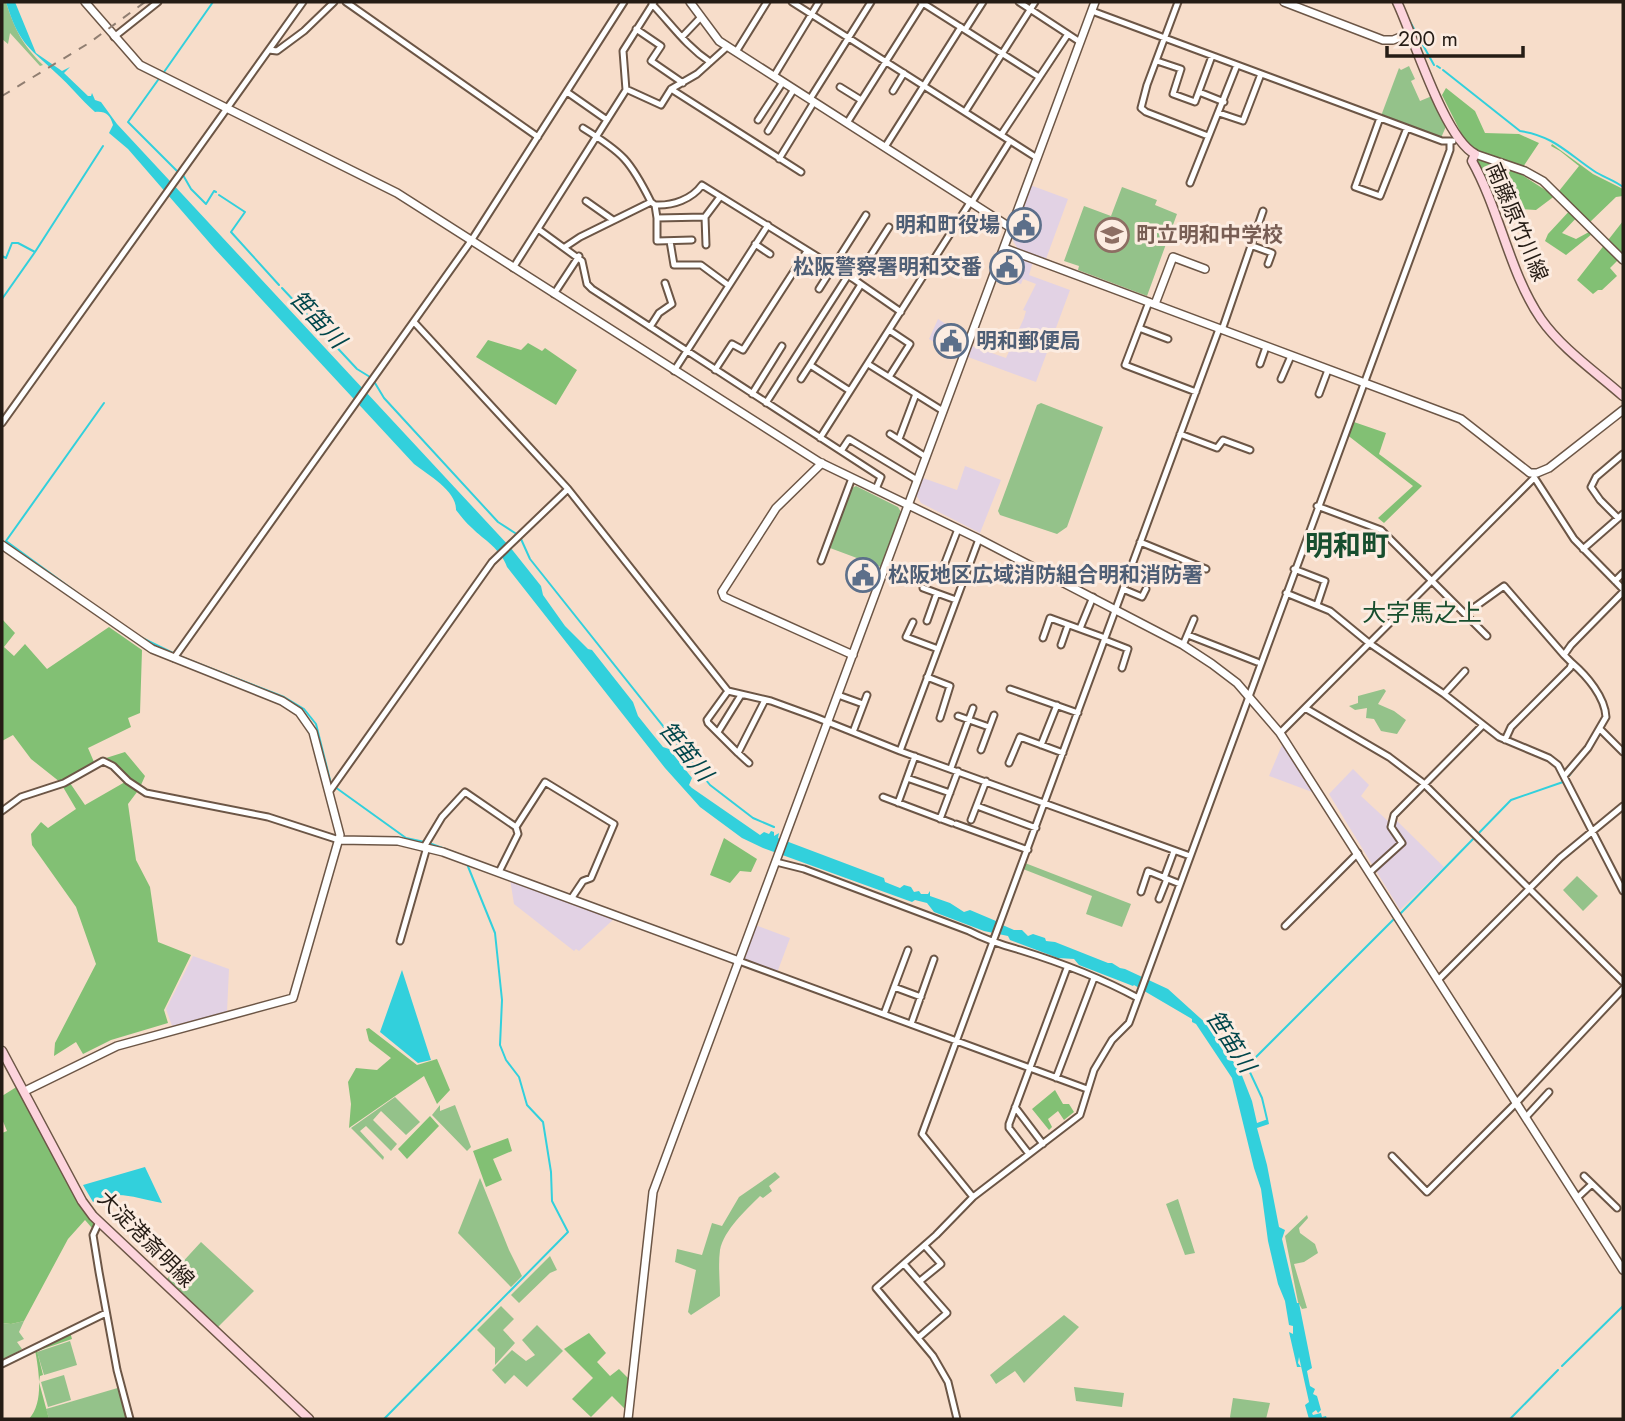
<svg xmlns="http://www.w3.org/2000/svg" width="1625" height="1421" font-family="Jost,'Noto Sans JP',sans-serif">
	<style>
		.commercial { fill: #e2d2e4 }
		.green { fill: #94c28a }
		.forest { fill: #82c074 }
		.water { fill: #32d0dc }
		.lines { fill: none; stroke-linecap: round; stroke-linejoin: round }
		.stream { stroke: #32d0dc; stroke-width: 2 }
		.minor-casing { stroke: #6c5646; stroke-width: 9 }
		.tertiary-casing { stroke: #6c5646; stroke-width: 10 }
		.secondary-casing { stroke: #6c5646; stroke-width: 11 }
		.minor { stroke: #fff; stroke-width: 5 }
		.tertiary { stroke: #fff; stroke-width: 7 }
		.secondary { stroke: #fdd4dd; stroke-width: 8 }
		.rail { stroke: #907e71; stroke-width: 2; stroke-dasharray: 9 9; stroke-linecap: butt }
		.labels { text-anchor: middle; stroke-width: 6; stroke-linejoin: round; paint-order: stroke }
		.street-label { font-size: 21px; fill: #251c15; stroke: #fcece1 }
		.service-label { font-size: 21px; font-weight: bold; fill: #4e5e75; stroke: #fcece1; text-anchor: end }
		.education-label { font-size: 21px; font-weight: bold; fill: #785e54; stroke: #fcece1; text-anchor: start }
		.water-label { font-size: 23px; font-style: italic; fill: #00464b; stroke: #fcece1 }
		.quarter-label { font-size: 24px; fill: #174e2e; stroke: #fcece1 }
		.district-label { font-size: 28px; font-weight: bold; fill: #174e2e; stroke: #fcece1 }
	</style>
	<rect width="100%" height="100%" fill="#f7ddca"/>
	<path class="commercial" d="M1030 185 1068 199 1046 259 1018 249 1013 241 1018 223 1016 221Z
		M1011 254 1033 262 1029 275 1070 290 1036 382 968 357 972 346 1006 358 1024 318 1026 311 1023 310 1036 284 1023 279 1021 284 1007 279 1012 265 1008 263Z
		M938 319 967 337 960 357 929 339Z
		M965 466 1001 480 980 533 921 503 916 495 923 478 957 490Z
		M1282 745 1285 749 1287 748 1317 795 1315 797 1312 792 1269 776Z
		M1353 769 1369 785 1361 796 1389 822 1395 819 1444 867 1400 910 1329 794Z
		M510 879 615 918 579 951 576 949 574 951 514 904Z
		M755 925 790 938 777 973 742 959Z
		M193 956 229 969 227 1012 172 1026 166 1009Z"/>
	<path class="green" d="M2 2H6C15 30 22 44 43 65L40 66 10 33 8 44 2 39Z
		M1409 66 1415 79 1411 81 1420 101 1432 96 1447 124 1441 138 1381 116 1399 68 1401 70Z
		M1122 187 1157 200 1155 205 1177 214 1147 296 1078 270 1079 266 1064 261 1084 206 1111 216Z
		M1041 403 1103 427 1067 527 1057 534 1000 515 998 511 1037 405Z
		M856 486 898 507 901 512 881 567 830 548 852 488Z
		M1384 689 1386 691 1378 704 1394 711 1406 720 1397 734 1381 731 1374 719 1366 718 1367 708 1355 710 1349 706 1358 703V696Z
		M1025 863 1131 904 1122 927 1086 914 1092 896 1023 869Z
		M1577 876 1598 896 1583 911 1563 890Z
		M395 1097 420 1122 406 1135 381 1111 373 1120 397 1144 391 1151 366 1126 360 1131 384 1157 383 1160 351 1128Z
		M440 1105V1111L455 1105 471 1147 467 1151 432 1115Z
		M775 1172 780 1177 769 1186 772 1191 763 1198 760 1196C746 1210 724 1230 720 1250 718 1265 720 1281 720 1296L691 1315 688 1312 696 1270 675 1262 677 1249 702 1255 712 1223 722 1226 739 1197Z
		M480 1178 509 1250 522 1276 511 1287 458 1233Z
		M1178 1199 1195 1253 1185 1255 1166 1204Z
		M1307 1215 1308 1218 1299 1228 1300 1233 1315 1244 1318 1253 1304 1262 1294 1264 1307 1308 1302 1309 1298 1302 1285 1236Z
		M201 1242 254 1291 218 1327 167 1279Z
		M550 1256 557 1270 550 1273 519 1303 511 1295Z
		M501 1306 514 1319 503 1330 515 1343 495 1365V1348L477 1330Z
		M1064 1315 1079 1327 1024 1383 1015 1371 996 1384 990 1375Z
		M24 1321 19 1332 24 1339 17 1342 22 1349 2 1361V1323L11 1324Z
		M537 1325 563 1351 527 1387 514 1375 505 1384 492 1370 512 1350 526 1361 535 1355 522 1340Z
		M70 1341 77 1365 44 1375 37 1352Z
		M64 1375 71 1400 48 1407 41 1382Z
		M121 1387 130 1419H49L46 1409Z
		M1074 1387 1124 1393 1122 1407 1076 1401Z
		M1233 1398 1270 1403 1266 1419H1231L1230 1417Z"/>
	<path class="forest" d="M1446 88 1475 111 1485 133 1519 134 1539 143 1519 173 1553 195 1559 191 1579 166 1560 151 1551 146 1552 144 1593 174 1623 189V196L1616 197 1589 223 1580 214 1562 233 1576 239 1589 232 1592 234 1566 255 1545 241 1548 234 1573 207 1560 192 1536 210 1518 209 1497 179 1486 183 1442 95Z
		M1623 221V255L1610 268 1617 276 1602 290H1598L1593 294 1577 280Z
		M488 340 521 350 528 343 542 351 545 348 577 370 556 405 476 357Z
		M1351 421 1386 433 1379 454 1422 486 1384 523 1378 518 1413 486 1346 434Z
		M2 619 15 633 4 647 14 656 25 644 47 669 109 627 142 650 140 713 128 718 131 727 88 748 94 762 60 782 31 759 13 735 2 741Z
		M125 752 145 776 141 785 134 784 133 788 137 792 128 804 136 860 150 887 158 942 191 955 164 1010 168 1023 111 1040 83 1054 76 1042 54 1056 55 1043 96 964 76 907 32 845 31 834 41 822 48 828 76 809 63 787 70 783 85 805 125 782 127 777 115 763 106 758Z
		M724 838 757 859 751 872 740 871 730 883 710 875Z
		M369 1028 417 1065 437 1059 450 1090 437 1104 424 1076 349 1128 351 1104 348 1082 356 1068 377 1070 391 1058 369 1041 366 1029Z
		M18 1086 94 1225 92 1228 85 1220 68 1239 24 1321 11 1324 2 1323V1133L7 1131 2 1119V1096Z
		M1055 1090 1063 1104H1069L1074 1112 1064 1120 1058 1111 1048 1119 1052 1127 1049 1130 1032 1109Z
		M430 1116 439 1126 407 1159 398 1149Z
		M508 1138 512 1151 493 1159 502 1180 486 1187 473 1151Z
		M70 1332 72 1339 37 1351 43 1375 40 1376 39 1382 49 1419H29C44 1403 39 1371 35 1350Z
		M589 1333 606 1353 597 1362 610 1376 619 1369 628 1378 625 1409 612 1396 591 1417 572 1399 593 1378 564 1349Z"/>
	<path class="water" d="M6 2H15L36 53 62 71 70 67 64 73 88 96H91L92 93 95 100 101 102 117 124 510 547 541 586 543 595 565 626 588 649 592 650 633 702 638 716 650 731 663 747 669 749 692 778 689 785 692 788 760 835 764 832 769 834 771 831 774 832V836L779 833 778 838 884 878 885 882 900 888 904 885 911 887 914 892 919 891 921 894H928L930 891V896L950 903 964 912 970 910 996 921 999 917 998 923 1014 930H1022L1028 936 1033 934 1045 938 1046 941 1055 942 1108 963H1112L1120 968 1125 969 1168 989 1210 1027 1239 1070 1243 1069 1241 1073 1252 1101 1257 1123 1268 1119 1269 1124 1257 1128 1267 1165 1279 1227 1285 1230 1282 1239 1297 1303H1299L1312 1368 1307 1371 1310 1386 1315 1389 1313 1394 1317 1396 1321 1410 1318 1413 1316 1410 1312 1413 1313 1415 1321 1413 1322 1417 1326 1416 1327 1419H1309L1305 1405 1309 1402 1299 1357 1298 1363 1301 1367H1297L1289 1332 1293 1334V1326L1289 1325 1285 1301 1278 1284 1268 1241 1261 1189 1254 1168 1232 1078 1196 1024 1192 1022V1019L1134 985 1133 986 1079 965 1074 959 1058 958 1010 940 1008 936 984 931 934 912 927 903 915 900 912 902 763 848 742 838 700 807 665 768 507 567C501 549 484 540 472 528 466 523 461 516 456 510 457 491 428 475 414 464L214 248 128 149 109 133 113 125C110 115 106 111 95 112 81 100 70 85 56 73 26 45 19 43 6 2Z
		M402 970 431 1060 418 1063 380 1032Z
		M145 1167 162 1203C136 1199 117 1188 93 1202L83 1185Z"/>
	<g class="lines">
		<path class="stream" d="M1408 18 1434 65
			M1437 66 1440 68
			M1443 70 1520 131C1554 136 1567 153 1594 171 1603 177 1614 180 1623 187
			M164 72 213 2
			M158 80 128 122 177 171
			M183 175 191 189 206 204 214 191 216 192
			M219 195 245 212 231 232 279 285
			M35 252 103 146
			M2 256 6 258 12 243H18L35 252 2 299
			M282 288 328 337
			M330 340 357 369 370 377
			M375 383 384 398 498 522 515 533
			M521 539 530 559 710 785 753 818 774 827
			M87 600 6 541 104 403
			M140 637 179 656 284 697 304 709 316 724 331 784
			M1569 776 1601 733
			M335 787 406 838 429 843 464 856
			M1400 914 1511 800 1563 782
			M1267 1119 1262 1098 1247 1066 1394 919
			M1562 1366 1623 1306
			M384 1419 568 1232 552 1201 551 1172 543 1122 527 1105 519 1077 506 1060 500 1045 502 1000 495 933 467 864
			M1510 1419 1558 1370"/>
		<g class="minor-casing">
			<path id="minor" d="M346 2 538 137
				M792 2 1037 158
				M921 2 1039 77
				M1019 2 1080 42
				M1178 2 1147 85 1141 108 1146 112 1208 136
				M652 4C672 25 686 46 710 62
				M1092 11 1442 141H1453
				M636 29 661 46 651 61 683 83
				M965 30 983 2
				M114 37 158 2
				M682 37 701 17
				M269 50 277 51 304 31 334 2
				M736 52 767 2
				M1157 61 1181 69 1173 94 1195 102 1212 56
				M774 76 819 2
				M840 87 861 100
				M626 89 661 105 671 89 697 74 727 47
				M671 89 801 172
				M893 91 904 73
				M567 92 607 120
				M1199 92 1224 102
				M810 99 871 2
				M965 112 1035 2
				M1219 113 1243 121 1261 74
				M1380 118 1355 187 1380 196 1407 128
				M758 120 783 82
				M847 123 923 3
				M583 128C623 153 630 160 651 202L655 205 657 218 705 217 720 197
				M768 131 794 89
				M1001 135 1068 34
				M885 147 961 27
				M779 159 814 102
				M1190 183 1237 65
				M586 201 613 220
				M972 202 1010 141
				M655 205C673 206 692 199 702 185L855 280 901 312
				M705 217 706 245
				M657 218V241L692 240
				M538 229 582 261 587 284 592 289 841 451 849 439 917 480
				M670 241 674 265H701L728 285
				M755 244 770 254
				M1250 245 1272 253 1268 264
				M565 247 580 237 651 202
				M513 268 626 90 623 51 654 2
				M855 280 889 227
				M819 289 866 215
				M554 294 579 256
				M1149 302 1125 365 1196 392
				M414 322 568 489 728 691 771 701 815 717 900 751 1190 856
				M650 327 659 313 672 304 665 283
				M1139 328 1168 339
				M889 330 910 344 889 377
				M1222 330 1263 211
				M868 364 943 411
				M1260 364 1266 347
				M715 370 732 344 743 350 807 251
				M674 371 768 225
				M801 379 810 365
				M1281 379 1291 356
				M850 391 810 365 860 286
				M752 394 782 346
				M1319 394 1328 370
				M766 403 847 277
				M2 423 303 2
				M890 434 926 457
				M1180 434 1217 448 1223 440 1250 450
				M820 438 971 201
				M899 439 916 394
				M841 451 881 477 876 489
				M1534 477 1574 539 1623 589
				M1317 506 1381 530 1487 636
				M1618 518 1600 500 1591 487 1596 477 1623 454
				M1140 542 1206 569
				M1583 549 1623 514
				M821 561 852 478
				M1294 569 1325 581 1317 605
				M941 573 958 529
				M1615 581 1623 573
				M923 588 956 600
				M1123 589 1142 597 1146 589
				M1286 593 1330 611 1369 643 1444 694 1499 737 1549 758 1558 765 1623 891
				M1465 614 1504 586 1564 655
				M927 621 937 593
				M913 622 906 637 938 649
				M1081 626 1093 597
				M1188 635 1257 662
				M1043 638 1050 618 1105 638
				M1105 640 1128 649 1122 668
				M1061 645 1068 625
				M1183 645 1194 619
				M174 658 471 241 624 2
				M927 677 950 686 940 718
				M1010 689 1078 713
				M728 691 707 720 708 723 738 753 765 700
				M1444 694 1465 671
				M838 695 863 704
				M1305 708 1389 757 1422 782 1623 982
				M958 716 989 727
				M1600 729 1623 752
				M718 732 741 695
				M853 732 867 695
				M1280 733 1534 478
				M1505 740 1511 727 1570 668 1572 663 1564 655 1571 645 1623 592
				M1041 745 1057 705
				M981 750 994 715
				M900 751 979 539
				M738 753 749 763
				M1009 763 1020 737 1063 753
				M951 768 973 708
				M1565 775 1588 748 1606 717C1605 697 1587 676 1572 663
				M907 778 950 793
				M329 792 492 562 568 489
				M883 797 952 823
				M898 803 915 756
				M977 806 1036 828
				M2 811 21 797 64 783 103 761 113 766 128 781 146 793 268 817 339 840
				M940 819 958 771
				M971 820 986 781
				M956 824 1028 850
				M516 827 545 782 614 824 591 878 583 881 571 899
				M424 847 442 817 465 792 516 827 518 834 499 872
				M776 862 804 869 969 931C986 940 1002 945 1020 950 1059 962 1103 979 1138 998
				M1370 872 1402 843 1391 827 1394 815 1483 725
				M1164 878 1174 851
				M1141 892 1148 871 1180 884
				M1159 899 1167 879
				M1285 926 1358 853
				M400 941 427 847
				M739 961 1087 1089
				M1438 980 1560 858 1623 806
				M894 987 921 997
				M884 1014 908 950
				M911 1024 934 959
				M1056 1078 1094 978
				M1015 1107 1043 1144
				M1526 1117 1549 1092
				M1029 1154 1009 1128V1124L1067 968
				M1392 1156 1427 1192 1517 1102 1623 989
				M1584 1176 1617 1208
				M973 1197 922 1134 1219 329
				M1577 1198 1592 1184
				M99 1222 93 1235 99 1272 117 1370 130 1419
				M904 1264 947 1313 918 1338
				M920 1281 941 1264 925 1246
				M2 1364 106 1313
				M957 1419 948 1382 933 1356 876 1288 936 1235 973 1197 1080 1115 1094 1070 1112 1040 1129 1023 1450 150V142"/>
		</g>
		<g class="tertiary-casing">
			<path id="tertiary" d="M85 2 140 65 397 193 819 462 979 539 1183 645 1212 664 1237 683 1280 733 1623 1270
				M690 2 719 41 1011 228
				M1284 2 1383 40H1393L1410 33
				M1475 154 1525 171 1543 181 1623 260
				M1004 248 1461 419 1530 473H1537L1549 468 1623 410
				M1155 304 1173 257 1205 269
				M822 463 776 508 722 592 724 597 853 655
				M2 545 152 649 282 701 299 712 313 732 340 835 293 998 117 1046 25 1091
				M339 840 398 841 443 852 739 961
				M628 1419 653 1192 1095 2"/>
		</g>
		<g class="secondary-casing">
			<path id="secondary" d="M1397 2C1413 35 1444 138 1475 154L1472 161C1500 211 1509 272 1541 319 1562 349 1596 372 1623 396
				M2 1051 82 1201 93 1216 309 1419"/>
		</g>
		<use href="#minor" class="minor"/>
		<use href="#tertiary" class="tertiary"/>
		<use href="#secondary" class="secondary"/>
		<path class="rail" d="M2 96 89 43 145 2"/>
	</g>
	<defs>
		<g id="civic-ring" transform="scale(1.75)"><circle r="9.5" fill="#fcece1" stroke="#5c6f8a" stroke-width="1.5"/><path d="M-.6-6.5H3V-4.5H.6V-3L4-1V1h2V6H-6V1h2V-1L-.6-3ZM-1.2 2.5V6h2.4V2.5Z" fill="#5c6f8a"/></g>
		<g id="school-ring" transform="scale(1.75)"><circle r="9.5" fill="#fcece1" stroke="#8d6e63" stroke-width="1.5"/><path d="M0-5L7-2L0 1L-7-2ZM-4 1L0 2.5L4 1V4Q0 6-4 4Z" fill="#8d6e63"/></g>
	</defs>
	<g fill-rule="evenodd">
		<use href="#civic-ring" x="1024" y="225"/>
		<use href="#school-ring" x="1112" y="235"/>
		<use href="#civic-ring" x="1007" y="267"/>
		<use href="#civic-ring" x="951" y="341"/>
		<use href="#civic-ring" x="863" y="575"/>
	</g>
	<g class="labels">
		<g class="street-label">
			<text transform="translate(1517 222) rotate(67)" y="7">南藤原竹川線</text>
			<text transform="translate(146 1239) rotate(45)" y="7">大淀港斎明線</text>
		</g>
		<g class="service-label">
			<text x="1000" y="232">明和町役場</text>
			<text x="982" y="274">松阪警察署明和交番</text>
			<text x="976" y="348" text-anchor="start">明和郵便局</text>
			<text x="888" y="582" text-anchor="start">松阪地区広域消防組合明和消防署</text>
		</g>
		<g class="education-label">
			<text x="1136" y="242">町立明和中学校</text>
		</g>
		<g class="water-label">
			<text transform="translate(318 319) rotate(47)" y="8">笹笛川</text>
			<text transform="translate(686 751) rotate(51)" y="8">笹笛川</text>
			<text transform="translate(1231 1041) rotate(57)" y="8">笹笛川</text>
		</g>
		<g class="quarter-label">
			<text x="1422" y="621">大字馬之上</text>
		</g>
		<g class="district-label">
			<text x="1347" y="555">明和町</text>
		</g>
	</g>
	<rect width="1625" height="1421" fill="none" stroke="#251c15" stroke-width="7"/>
	<path d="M1387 46v10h136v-10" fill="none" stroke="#251c15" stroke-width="3.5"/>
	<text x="1398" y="46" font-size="21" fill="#251c15" stroke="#fcece1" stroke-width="5" paint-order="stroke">200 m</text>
</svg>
